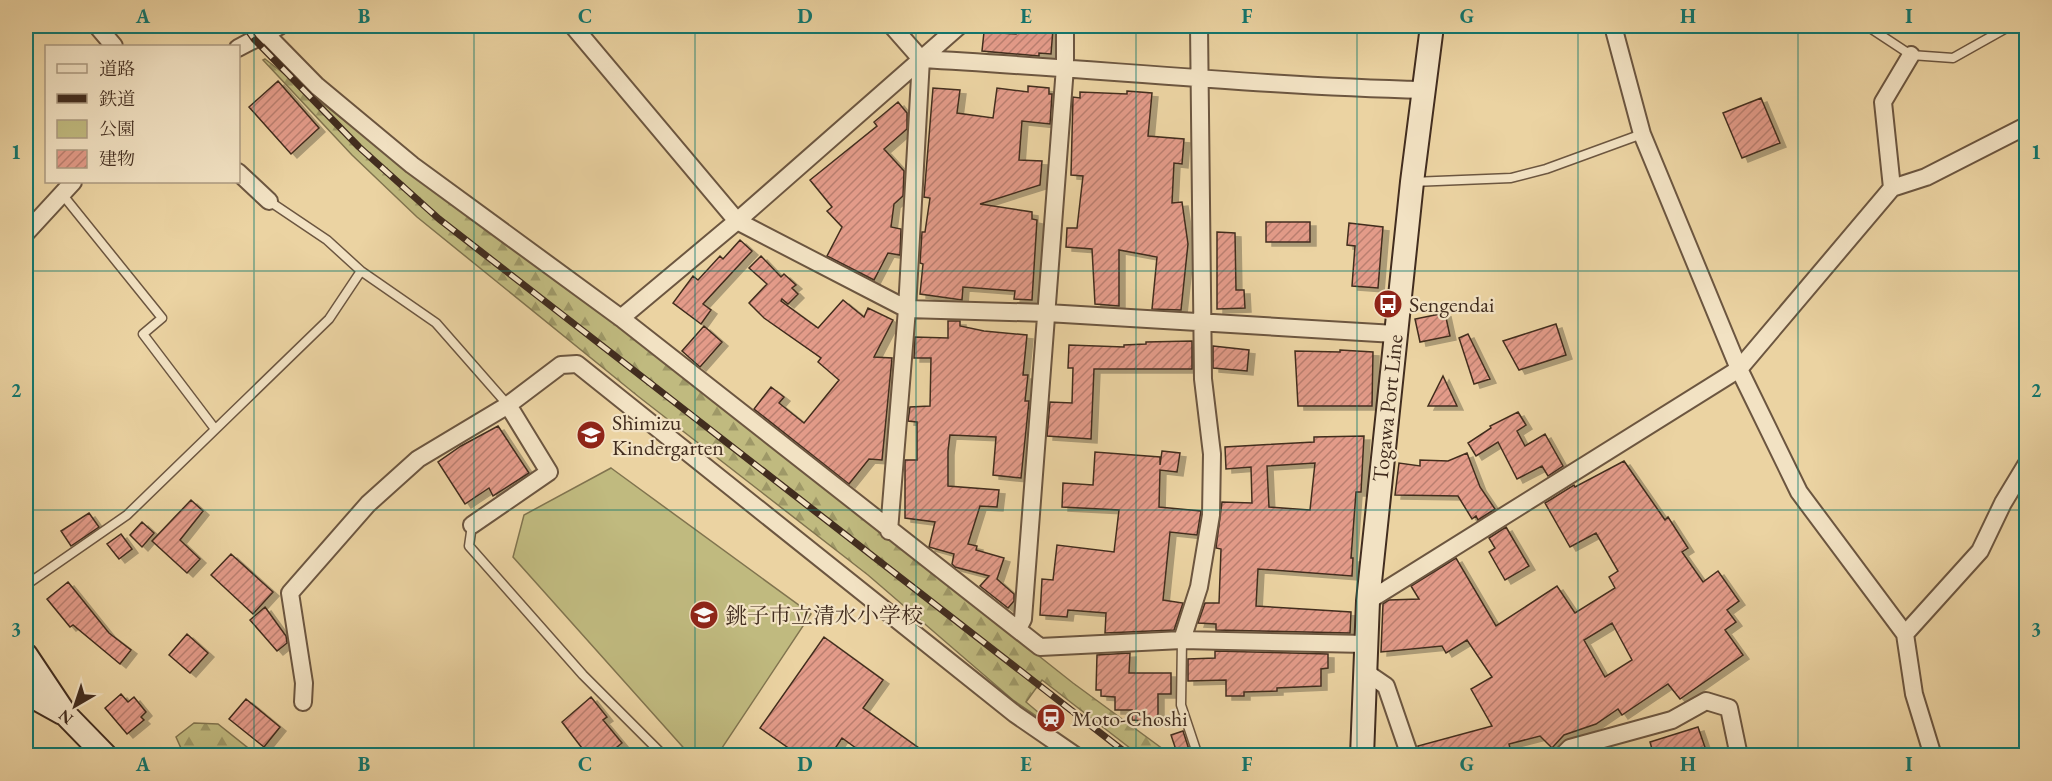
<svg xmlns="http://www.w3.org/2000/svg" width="2052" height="781" font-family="'EB Garamond','Noto Serif JP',serif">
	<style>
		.forest { fill: url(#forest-firs); stroke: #81744f; stroke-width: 1.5 }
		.park { fill: #c0ba7f; stroke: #81744f; stroke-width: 1.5 }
		.building { fill: url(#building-hatch); stroke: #422d1f; stroke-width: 1.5; fill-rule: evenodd; filter: url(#shadow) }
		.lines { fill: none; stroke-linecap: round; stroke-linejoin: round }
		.lane-casing { stroke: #6c5640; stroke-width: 11 }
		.street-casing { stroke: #6c5640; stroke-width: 20 }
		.secondary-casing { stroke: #422d1f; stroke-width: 26 }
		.lane { stroke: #f2e2c3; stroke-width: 8 }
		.street { stroke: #f2e2c3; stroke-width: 16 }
		.secondary { stroke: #f2e2c3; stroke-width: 22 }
		.rail-casing { stroke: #422d1f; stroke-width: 7 }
		.rail { stroke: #f2e2c3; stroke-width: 4.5; stroke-dasharray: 14; stroke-linecap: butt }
		.grid { fill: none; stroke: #0f766e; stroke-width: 1.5; stroke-opacity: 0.55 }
		.labels { text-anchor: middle; stroke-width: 4.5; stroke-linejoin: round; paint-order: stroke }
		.poi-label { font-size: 22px; fill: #422d1f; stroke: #f2e2c3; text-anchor: start }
		.street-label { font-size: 22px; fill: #422d1f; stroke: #f2e2c3 }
		.neatline { fill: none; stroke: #0f766e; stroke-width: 2 }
		.grid-label { font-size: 20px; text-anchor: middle; font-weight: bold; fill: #0f766e }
	</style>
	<defs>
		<pattern id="forest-firs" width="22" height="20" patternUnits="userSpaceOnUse" patternTransform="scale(1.5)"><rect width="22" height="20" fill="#c0ba7f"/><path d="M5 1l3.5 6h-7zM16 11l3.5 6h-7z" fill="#9e9867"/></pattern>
		<pattern id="building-hatch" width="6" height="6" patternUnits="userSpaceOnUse" patternTransform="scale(1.5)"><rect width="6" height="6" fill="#e39b89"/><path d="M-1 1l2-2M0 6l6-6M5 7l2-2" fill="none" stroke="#ba7f6f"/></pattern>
		<filter id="shadow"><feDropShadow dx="6" dy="4" stdDeviation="0" flood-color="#0004"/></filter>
	</defs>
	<rect width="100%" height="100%" fill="#ebd3a2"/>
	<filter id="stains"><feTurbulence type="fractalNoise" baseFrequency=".00333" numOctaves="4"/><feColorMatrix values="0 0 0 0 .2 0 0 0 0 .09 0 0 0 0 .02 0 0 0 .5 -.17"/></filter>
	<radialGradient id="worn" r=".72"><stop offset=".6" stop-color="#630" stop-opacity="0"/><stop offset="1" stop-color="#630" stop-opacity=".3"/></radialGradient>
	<path class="forest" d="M265 59 407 169 515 246 731 412 1073 683 1171 755H1139L1042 680 1026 702 1052 724 1051 726 1013 700 868 575 639 397 417 217 352 155 263 60Z
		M194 723 218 724 257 755H184L176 737Z"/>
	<path class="park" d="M611 468 811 614 720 751 709 755H690L513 557 524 515Z"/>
	<path class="building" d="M1016 26 1053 29 1051 54 1039 53V56L982 51 984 32 1016 34Z
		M278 81 319 128 291 154 249 107Z
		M1028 86 1049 88V94H1052L1050 124 1022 121 1019 160 1042 161 1040 185 980 204 1032 212V219L1037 220 1032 300 1014 299 1015 291 963 287 962 300 920 294 923 264 920 263 922 232H925L930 198 924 197 933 88 960 90 957 113 993 118 997 88 1028 92Z
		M1127 91 1152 93 1148 136 1184 139 1182 164 1174 163 1172 203 1182 202 1188 244 1181 310 1152 309 1157 257 1119 250V306L1095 304 1092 249 1066 247 1067 228H1077L1083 176 1071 175 1073 97 1080 98V92L1127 94Z
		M1761 98 1780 143 1742 158 1723 113Z
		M898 102 907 113V129L884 149 904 171 903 196 894 204 891 227 901 229 900 255 888 253 874 280 827 256 842 227 827 211 832 207 810 180 877 126 874 122Z
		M1266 222H1310V242H1266Z
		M1349 223 1383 227 1378 288 1352 286 1355 246 1347 245Z
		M1217 232 1235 233 1236 290H1244L1245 308 1217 309Z
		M740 240 752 251 703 304 711 310 701 324 673 303 693 276 698 280 720 256 723 259Z
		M761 256 781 277 784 274 796 285 792 288 798 294 788 304 782 299 781 301 818 328 843 300 864 317 868 308 893 320 874 357 892 358 882 460 869 459 849 484 754 409 771 387 784 397 779 403 804 423 839 380 818 362 821 358 764 318 749 303 767 284 749 268Z
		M1445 313 1450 336 1420 342 1415 319Z
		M948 321H960V326L984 331 1027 335 1023 375H1028L1025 401H1029L1021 478 993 475 996 437 950 435 948 451V486L999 490 997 507 980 506 968 544 977 546 976 550 1004 558 997 579 1014 594V601L1008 608 980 586 989 576 955 567 952 564 954 554 929 547 935 522 905 518V460H917V422L908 421 910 407 930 406 931 358H914L915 337 948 338Z
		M1556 324 1566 355 1519 370 1503 341Z
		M704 326 722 342 700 367 682 351Z
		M1468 334 1490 379 1474 384 1459 338Z
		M1192 341V369H1094L1091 439 1047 436 1050 402 1072 403 1073 368H1068L1069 345 1124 347V345L1146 344V342Z
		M1213 346 1249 350 1247 371 1213 368Z
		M1340 350 1373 352 1372 406H1298L1295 351 1340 352Z
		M1443 376 1457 406H1428Z
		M1518 412 1526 425 1517 431 1525 446 1545 434 1563 466 1548 476 1542 466 1517 479 1498 442 1476 456 1468 443 1491 428 1490 426Z
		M498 426 529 473 493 496 489 488 465 504 438 462 461 446Z
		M1364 436 1361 492H1356L1351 558H1353L1352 576 1258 569 1256 606 1351 612 1350 633 1216 630V624L1198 623 1205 603H1219L1221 549 1216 548 1222 502 1252 503 1251 467 1226 469 1225 447 1314 442V437ZM1315 463 1310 510 1269 507 1267 466Z
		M1162 451 1180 453 1177 472 1160 470 1159 507 1201 511 1197 535 1170 532 1163 600 1183 603 1174 630 1105 633 1106 613 1068 610 1067 617 1040 615 1042 579 1053 580 1057 545 1114 552 1119 510 1062 507 1063 483 1093 485 1095 452 1160 457V465Z
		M1467 453 1480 487 1495 509 1478 520 1476 516 1472 519 1458 496 1395 495 1399 463 1420 466V460L1448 461Z
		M1624 461 1665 520 1668 517 1688 548 1682 552 1703 582 1718 571 1739 601 1727 610 1736 622 1725 630 1743 655 1680 699 1668 684 1622 715 1618 709 1596 724 1564 735 1552 748 1540 736 1509 744 1512 756H1420L1418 746 1492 726 1471 689 1492 677 1467 640 1446 653 1442 646 1381 652 1383 604 1389 600 1419 599 1411 586 1456 558 1496 626 1557 586 1575 613 1615 588 1609 577 1618 571 1596 533 1570 547 1545 503 1574 485 1575 487ZM1612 623 1632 660 1605 677 1584 640Z
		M191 500 203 511 180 540 200 559 187 573 152 541Z
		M89 513 99 527 71 546 61 531Z
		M142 522 154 533 142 547 130 535Z
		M1506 527 1529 566 1505 580 1489 552 1495 548 1489 538Z
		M121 534 132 549 119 559 107 544Z
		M231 554 273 592 253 614 211 575Z
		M68 582 109 633 131 650 120 664 73 625 70 627 47 599Z
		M265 607 286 636 287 643 277 651 250 620Z
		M187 634 208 653 190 673 169 655Z
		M824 637 883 680 863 708 930 756H867L842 738 830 756H800L760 728Z
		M1215 651 1328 654V668L1321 669V686L1277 688V691L1244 692V696H1226V680L1188 681V659L1215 658Z
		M1130 653 1129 673H1171V694H1158V722L1132 720V710H1115V697L1101 696V690H1096L1097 655Z
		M121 694 128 702 134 697 146 712 141 717 144 720 127 734 105 708Z
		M591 697 607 717 603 720 622 743 606 756H588L562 722Z
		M246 699 280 727 264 747 229 719Z
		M1698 727 1708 756H1654L1650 742Z
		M1183 731 1191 756H1178L1171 735Z"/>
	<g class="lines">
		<g class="lane-casing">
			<path id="lane" d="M1867 26 1911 55 1953 58 2010 26
				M1412 182 1511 178 1546 169 1642 134
				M62 194 162 318 143 334 215 429
				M269 201 327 240 361 271 436 323 508 405
				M472 525 469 546 583 675 664 756
				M26 585 127 515 329 319 361 271
				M1182 640 1181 705 1198 756"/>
		</g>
		<g class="street-casing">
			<path id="street" d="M97 26 114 46
				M573 26 737 221 907 309 1047 313 1395 334
				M1613 26 1642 134 1739 369 1799 492 1905 634 1914 694 1933 756
				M266 34 317 86 412 165 621 318 1040 647 1182 640 1366 644
				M238 48 280 26
				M921 59C1089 68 1256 86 1424 90
				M238 172 269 201
				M1892 188 1883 102 1911 55
				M26 233 73 182
				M621 318 737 221 959 26
				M472 525 549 472 508 405
				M889 531 907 309 921 59 892 26
				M1368 601 1739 369 1892 188 1926 177 2026 126
				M1018 629 1023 619 1065 67V26
				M1905 634 1980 551 2003 503 2026 465
				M1182 640 1199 587 1211 515 1212 454 1203 379 1199 26
				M1367 673 1386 686 1410 756
				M303 702 304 683 290 593 368 504 418 459 508 405 561 365 577 364 1015 714 1076 756
				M1562 756 1570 748 1672 720 1706 701 1729 708 1739 756"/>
		</g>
		<g class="secondary-casing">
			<path id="secondary" d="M26 655 66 715 106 756
				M26 693 62 713
				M1362 756 1368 601 1412 182 1432 26"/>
		</g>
		<use href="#lane" class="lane"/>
		<use href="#street" class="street"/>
		<use href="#secondary" class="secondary"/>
		<g class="rail-casing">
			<path id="rail" d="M245 26 254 39 359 147 439 219 1130 756"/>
		</g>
		<use href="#rail" class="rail"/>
	</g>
	<path class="grid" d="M254 26V756M474 26V756M695 26V756M916 26V756M1136 26V756M1357 26V756M1578 26V756M1798 26V756M26 271H2026M26 510H2026"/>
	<defs>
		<g id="bus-disc" transform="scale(1.5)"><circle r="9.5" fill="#8f2418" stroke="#f2e2c3"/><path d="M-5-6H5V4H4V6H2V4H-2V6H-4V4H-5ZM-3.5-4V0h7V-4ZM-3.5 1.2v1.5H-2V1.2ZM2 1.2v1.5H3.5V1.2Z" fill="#fff"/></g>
		<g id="school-disc" transform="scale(1.5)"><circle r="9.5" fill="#8f2418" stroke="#f2e2c3"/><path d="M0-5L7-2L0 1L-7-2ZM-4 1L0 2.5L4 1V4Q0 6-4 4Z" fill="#fff"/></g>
		<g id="station-disc" transform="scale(1.5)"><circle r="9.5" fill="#8f2418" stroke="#f2e2c3"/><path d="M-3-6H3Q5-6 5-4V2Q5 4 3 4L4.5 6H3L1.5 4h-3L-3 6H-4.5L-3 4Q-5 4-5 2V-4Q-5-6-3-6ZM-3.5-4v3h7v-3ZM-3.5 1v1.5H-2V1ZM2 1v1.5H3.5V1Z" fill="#fff"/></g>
	</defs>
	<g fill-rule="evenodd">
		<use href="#bus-disc" x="1388" y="304"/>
		<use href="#school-disc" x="591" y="435"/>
		<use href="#school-disc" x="704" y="615"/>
		<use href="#station-disc" x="1051" y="718"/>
	</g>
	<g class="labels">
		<g class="poi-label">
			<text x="1409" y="312">Sengendai</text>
			<text x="612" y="430">Shimizu<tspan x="612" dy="25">Kindergarten</tspan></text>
			<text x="725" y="623">銚子市立清水小学校</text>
			<text x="1072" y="726">Moto-Choshi</text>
		</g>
		<g class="street-label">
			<text transform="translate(1387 408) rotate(-84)" y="8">Togawa Port Line</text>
		</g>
	</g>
	<rect width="2052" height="781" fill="none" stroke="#ebd3a2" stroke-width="66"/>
	<rect x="45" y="45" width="195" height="138" fill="#f2e2c3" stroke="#ac9a81" stroke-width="1.5"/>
	<rect x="57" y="64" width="30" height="9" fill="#f2e2c3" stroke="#ac9a81" stroke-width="1.5"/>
	<text x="99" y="75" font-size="18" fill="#422d1f">道路</text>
	<rect x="57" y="94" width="30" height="9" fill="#422d1f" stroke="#ac9a81" stroke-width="1.5"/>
	<text x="99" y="105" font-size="18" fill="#422d1f">鉄道</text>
	<rect x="57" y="120" width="30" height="18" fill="#c0ba7f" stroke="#ac9a81" stroke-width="1.5"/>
	<text x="99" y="135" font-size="18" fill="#422d1f">公園</text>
	<rect x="57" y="150" width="30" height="18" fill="url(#building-hatch)" stroke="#ac9a81" stroke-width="1.5"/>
	<text x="99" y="165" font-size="18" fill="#422d1f">建物</text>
	<g transform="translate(75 706) rotate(219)" stroke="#f2e2c3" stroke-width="4.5" paint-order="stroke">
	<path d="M0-4.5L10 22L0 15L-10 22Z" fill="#422d1f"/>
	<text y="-9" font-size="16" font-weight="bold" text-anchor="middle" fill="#422d1f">N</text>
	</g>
	<rect x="33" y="33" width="1986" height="715" class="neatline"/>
	<g class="grid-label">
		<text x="143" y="23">A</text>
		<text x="364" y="23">B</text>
		<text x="585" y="23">C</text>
		<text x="805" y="23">D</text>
		<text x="1026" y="23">E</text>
		<text x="1247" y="23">F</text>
		<text x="1467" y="23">G</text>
		<text x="1688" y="23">H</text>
		<text x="1909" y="23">I</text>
		<text x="16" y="159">1</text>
		<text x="2036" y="159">1</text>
		<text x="16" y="397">2</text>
		<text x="2036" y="397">2</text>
		<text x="16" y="636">3</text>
		<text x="2036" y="636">3</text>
		<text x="143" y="771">A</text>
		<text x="364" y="771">B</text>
		<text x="585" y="771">C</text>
		<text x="805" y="771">D</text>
		<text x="1026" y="771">E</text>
		<text x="1247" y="771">F</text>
		<text x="1467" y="771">G</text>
		<text x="1688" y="771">H</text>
		<text x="1909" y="771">I</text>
	</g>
	<rect width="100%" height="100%" filter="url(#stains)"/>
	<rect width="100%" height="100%" fill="url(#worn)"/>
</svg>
